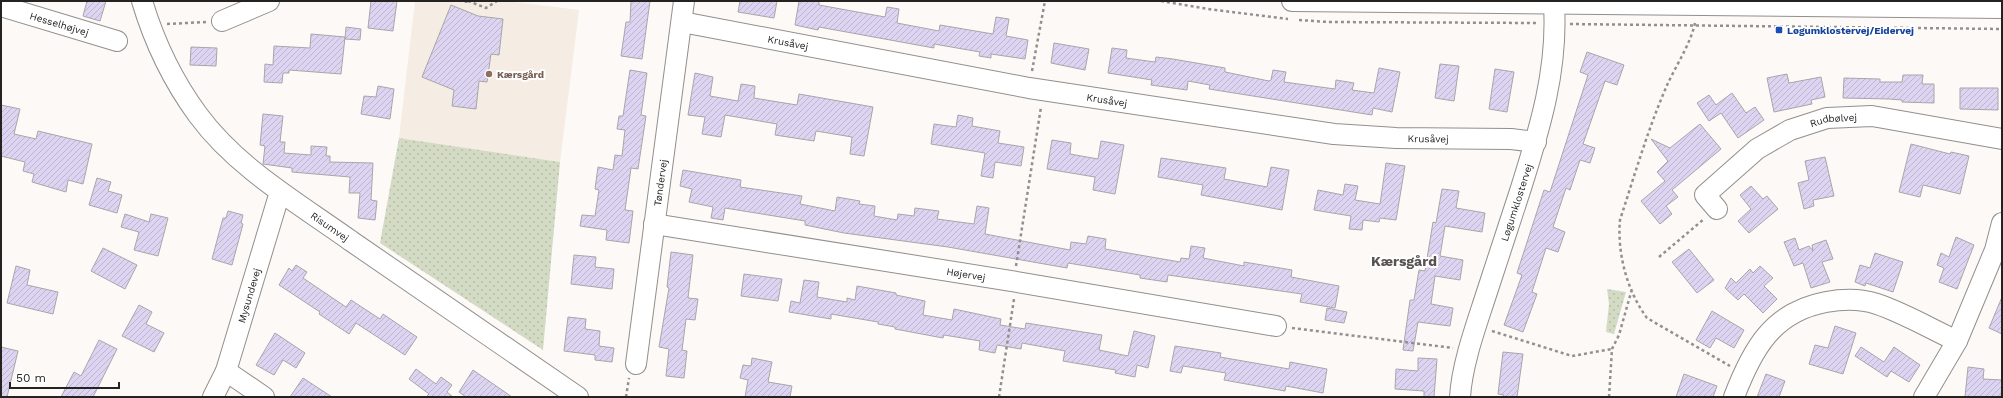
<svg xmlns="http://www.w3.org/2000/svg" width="2003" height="398" font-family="'Work Sans',sans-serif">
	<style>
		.built { fill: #f5ece3 }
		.park { fill: url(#park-dots) }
		.building { fill: url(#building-hatch); stroke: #a7a6aa }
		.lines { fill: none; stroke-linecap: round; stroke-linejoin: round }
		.minor-casing { stroke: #928f8c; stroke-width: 22 }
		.path { stroke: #92908e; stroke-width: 2.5; stroke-dasharray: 3 3; stroke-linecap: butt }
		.minor { stroke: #fff; stroke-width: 20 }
		.transit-dot { fill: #1a4fb4; stroke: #fff; stroke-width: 1.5 }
		.education-dot { fill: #8d6e63; stroke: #fff; stroke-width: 1.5 }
		.labels { text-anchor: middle; stroke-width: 4; stroke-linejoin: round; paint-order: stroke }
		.street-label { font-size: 10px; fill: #242322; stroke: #fff }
		.transit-label { font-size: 10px; font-weight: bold; fill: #164399; stroke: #fff; text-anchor: start }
		.education-label { font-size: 10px; font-weight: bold; fill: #785e54; stroke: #fff; text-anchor: start }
		.district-label { font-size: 14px; font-weight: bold; fill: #565351; stroke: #fff }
	</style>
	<defs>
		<pattern id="park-dots" width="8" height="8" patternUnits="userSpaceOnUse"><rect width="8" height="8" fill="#d3dbc4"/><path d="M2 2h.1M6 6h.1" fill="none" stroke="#b5bca8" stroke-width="1.8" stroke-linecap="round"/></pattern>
		<pattern id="building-hatch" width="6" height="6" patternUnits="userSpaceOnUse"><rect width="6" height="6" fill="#ddd4f2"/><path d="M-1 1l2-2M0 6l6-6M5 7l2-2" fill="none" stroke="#beb6cf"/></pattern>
	</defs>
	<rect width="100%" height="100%" fill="#fcf9f6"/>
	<path class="built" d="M415 1H505L579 10 560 162 399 138Z"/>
	<path class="park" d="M399 138 560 162 543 350 380 243Z
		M1607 289 1626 292 1614 334 1606 332 1609 304Z"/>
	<path class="building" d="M87 1H106L100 21 83 16Z
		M371 1H397L393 31 368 28Z
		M631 1H650L642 59 621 56 626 22H630Z
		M740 1H777L774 18 738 12Z
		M799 1H819V5L885 17 887 7 899 9 897 23 939 31 940 25 993 34 996 17 1009 19 1006 36 1028 40 1025 59 991 54V58L979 56 980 52 934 44V48L819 27 818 30 795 25Z
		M451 5 478 16 503 19 499 55 491 54 487 82 479 81 476 109 452 106 454 90 422 77Z
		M346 27 361 29 360 40 345 39Z
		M311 34 345 37 341 74 289 70V73H283L282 83 264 82 265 64 273 65 274 46 310 48Z
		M1054 43 1089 49 1085 70 1051 63Z
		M191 47 217 48 216 66 190 65Z
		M1112 48 1127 50 1126 58 1155 62 1156 57 1173 59 1225 68V72L1269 81 1271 80 1273 70 1286 72 1284 82 1335 89 1336 80 1354 83 1352 90 1374 93 1379 68 1400 72 1392 112 1373 108 1372 115 1209 89 1210 85 1188 81 1187 90 1151 85 1152 80 1108 73Z
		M1587 52 1624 65 1617 85 1605 81 1583 144 1595 148 1590 163 1580 160 1570 190 1566 188 1553 227 1565 232 1558 252 1546 248 1532 292 1537 294 1523 332 1504 325 1522 275 1517 273 1544 190 1550 192 1588 75 1580 72Z
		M1440 64 1459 66 1454 101 1435 98Z
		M1495 69 1514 72 1507 112 1489 109Z
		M630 70 647 73 641 115 646 116 638 169 631 168 625 210 633 211 629 243 606 240 607 230 580 226 582 215 595 216 599 190 595 189 598 167 613 170 615 155 622 156 625 130 617 129 619 116H623Z
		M695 73 713 77 710 96 738 101 741 84 755 86 754 98 772 101 797 105 799 94 873 107 864 156 850 154 852 137 816 131 814 141 775 135 777 124 725 115 721 137 702 134 705 117 688 115Z
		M1787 74 1789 83 1821 77 1825 97 1811 100 1812 104 1774 112 1767 78Z
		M1903 75H1923L1922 84H1934V103L1902 102V100L1889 99 1843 98 1844 78 1880 79V82H1902Z
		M378 86 394 89 390 119 361 114 364 96 376 97Z
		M1960 88H1998V110L1960 109Z
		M1732 93 1746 113 1755 107 1764 120 1738 138 1721 113 1709 121 1697 103 1709 95 1716 105Z
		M1 105 20 109 14 134 36 139 38 131 92 144 83 184 68 180 66 192 32 182 34 174 23 171 25 162 1 156Z
		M263 114 283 116 280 142H285L284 153 311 155V146L327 147 326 156H330V162L373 163 371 200 377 201 375 220 358 218 360 193H349L350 177 292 172V168L263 164 265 146 260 145Z
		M958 115 973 118 972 126 1000 131 998 143 1024 147 1021 166 995 162 993 178 981 176 985 153 931 144 934 124 956 127Z
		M1700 124 1721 149 1672 190 1678 197 1666 206 1672 214 1660 224 1641 201 1665 181 1657 172 1668 161 1651 139 1670 148Z
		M1052 140 1071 143 1070 154 1098 159 1101 141 1124 145 1115 194 1093 190 1095 177 1047 169Z
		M1911 144 1950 154 1951 152 1969 156 1960 194 1923 185 1920 197 1899 192Z
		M1825 157 1834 196 1813 200 1814 206 1804 209 1798 183 1809 180 1805 161Z
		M1161 158 1226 168 1224 179 1267 187 1271 167 1289 170 1282 210 1201 195 1203 185 1158 177Z
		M1386 163 1405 166 1396 220 1380 218 1379 222 1363 220 1362 230 1349 229 1351 216 1314 210 1318 190 1343 195 1345 184 1358 186 1355 200 1380 204Z
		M683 170 741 180 740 187 802 196 800 204 835 211 837 197 860 201 859 204 875 206 874 216 897 220 898 214 914 216 915 208 939 211 937 219 974 224 977 206 989 208 985 234 1070 250 1071 242 1086 244 1088 236 1106 239 1105 249 1180 262 1181 258 1189 259 1191 246 1205 248 1203 258 1244 266V262L1292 270 1291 277 1339 286 1335 308 1300 302 1302 294 1168 275 1167 282 1140 278V275L1068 263 1067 268 948 247 844 233 805 225V221L725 208 723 220 711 218 713 207 689 202 692 189 680 186Z
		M97 178 111 182 108 191 122 195 117 213 89 205Z
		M1751 186 1763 199 1767 196 1778 209 1749 233 1738 221 1751 209 1740 195Z
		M1442 189 1459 191 1456 208 1485 213 1482 232 1445 226 1440 256 1463 260 1460 280 1435 276 1431 304 1453 308 1450 326 1418 322 1413 351 1403 350 1410 300H1414L1419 270 1425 271 1433 222 1436 223Z
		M228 211 243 215 241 223 243 224 232 265 212 259 223 218H226Z
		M125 214 149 222 151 214 168 218 158 256 134 250 139 232 121 227Z
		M1956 237 1974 245 1957 289 1939 282 1944 268 1937 265 1941 253 1949 257Z
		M1795 238 1799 250 1809 246 1813 251 1812 245 1826 240 1833 259 1822 262 1830 282 1811 288 1803 263 1794 266 1784 242Z
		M103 248 137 265 125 289 91 271Z
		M1689 249 1714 280 1697 293 1672 262Z
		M671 252 693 255 688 298 698 299 695 320 686 319 682 350 687 351 684 378 666 376 669 349 659 347 669 288 667 287Z
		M1875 253 1903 262 1893 292 1866 283 1865 286 1855 282 1860 265 1870 268Z
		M574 255 596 257 595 267 614 269 612 289 571 284Z
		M296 265 307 272 303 278 346 307 351 300 380 319 383 314 417 337 405 355 356 323 349 334 319 314 320 312 279 285 289 268 292 271Z
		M16 266 30 270 27 285 58 292 53 314 7 303Z
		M1760 266 1773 278 1764 286 1777 299 1763 313 1744 294 1738 300 1725 288 1731 278 1736 283 1750 269 1753 273Z
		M744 274 782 279 778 301 741 296Z
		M804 280 819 282 817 297 847 302V298L855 300 857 286 896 293V295L925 301 923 315 952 320 954 309 1001 319 1000 325 1025 329 1026 323 1102 335 1099 350 1128 356 1134 331 1155 336 1148 368 1137 365 1135 377 1115 373 1116 370 1063 361 1065 351 1022 343 1021 349 997 345 995 353 979 350 980 341 944 335 943 338 895 329V327L878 324V322L831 314V319L789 312 791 301 800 303Z
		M2002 297V334L1989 328Z
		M139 305 152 312 146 324 164 333 154 352 122 336Z
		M1327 308 1347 312 1344 323 1325 320Z
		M1712 311 1744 330 1734 348 1716 338 1710 348 1696 340Z
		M568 317 586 319 585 329 600 331 599 346 614 348 612 362 595 360V355L564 351Z
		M1835 326 1856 333 1843 374 1809 364 1815 345 1828 348Z
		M275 333 305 353 296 368 283 360 274 375 256 365Z
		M99 340 117 349 93 397H61L74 372 81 376Z
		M1175 346 1221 353 1220 357 1289 369 1290 362 1327 369 1323 393 1286 386 1285 391 1224 380 1226 373 1183 366 1181 373 1170 371Z
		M1 347 18 351 7 397H1Z
		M1861 347 1884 362 1894 347 1920 365 1909 382 1891 371 1887 377 1855 356Z
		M1503 352 1523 354 1517 397H1503L1504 395 1498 394Z
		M752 358 772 362 768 382 792 386 790 397H745L748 380 740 378 743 365 751 366Z
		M1418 358 1437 359 1434 397H1424V391L1395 389 1396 369 1418 371Z
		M1968 367 1984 369 1983 379 2002 380 2001 397H1965Z
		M416 369 436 384 441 377 452 385 447 392 453 397H426L429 394 409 379Z
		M473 370 512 397H466L459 392Z
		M1684 374 1717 386 1713 397H1676Z
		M1766 374 1785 381 1779 397H1757Z
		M303 378 332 397H290Z"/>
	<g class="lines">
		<g class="minor-casing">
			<g id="minor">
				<path id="s1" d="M142 1C154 41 173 81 198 115 237 168 298 203 351 241 427 293 503 345 578 397"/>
				<path d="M1292 1 2002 8"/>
				<path id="s2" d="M1 6 117 41"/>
				<path d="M222 21 269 1"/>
				<path id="s3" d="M682 22 1029 88 1334 134 1396 138 1511 139 1536 142"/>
				<path id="s4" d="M1717 209 1705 195 1757 149 1790 130 1827 118 1872 116 2002 139"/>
				<path id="s5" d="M654 224 1017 282 1276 326"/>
				<path id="s6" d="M636 364 684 1"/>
				<path d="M226 371 264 397"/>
				<path id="s7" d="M213 397 226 371 280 192"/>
				<path id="s8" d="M1460 397C1462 364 1476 326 1486 295 1498 259 1509 224 1521 188 1540 128 1558 69 1554 5"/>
				<path d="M1734 397C1752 350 1772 312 1826 302 1843 299 1859 298 1877 304 1904 313 1931 329 1957 341"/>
				<path d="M1924 397 1957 341 1995 250 2002 223"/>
			</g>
		</g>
		<path class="path" d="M468 1 486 8 497 1
			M1161 1 1208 9 1288 19
			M466 3V1
			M1299 20 1328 22 1537 23
			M1695 23C1690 46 1674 68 1665 90 1647 132 1634 177 1620 220 1617 253 1627 291 1647 318L1730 366
			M167 24 206 22
			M1570 24 2002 29
			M1032 71 1045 1
			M1659 257 1704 219
			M1016 266 1041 107
			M1292 328 1453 348
			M1492 331 1572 356 1612 349
			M626 397 629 378
			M999 397 1014 299
			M1609 397 1612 349 1619 335 1632 289"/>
		<use href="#minor" class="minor"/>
	</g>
	<rect class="transit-dot" x="1775" y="26" width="8" height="8" rx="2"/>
	<circle class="education-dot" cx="489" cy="74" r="4"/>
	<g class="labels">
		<g class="street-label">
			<text dy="4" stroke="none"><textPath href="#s2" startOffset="61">Hesselhøjvej</textPath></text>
			<text dy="4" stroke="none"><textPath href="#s3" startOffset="108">Krusåvej</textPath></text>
			<text dy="4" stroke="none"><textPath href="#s3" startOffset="432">Krusåvej</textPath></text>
			<text dy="4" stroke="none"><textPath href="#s4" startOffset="171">Rudbølvej</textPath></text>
			<text dy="4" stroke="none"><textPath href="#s3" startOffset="756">Krusåvej</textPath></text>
			<text dy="4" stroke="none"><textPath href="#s6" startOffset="183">Tøndervej</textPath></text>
			<text dy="4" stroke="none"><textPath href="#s8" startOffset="203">Løgumklostervej</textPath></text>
			<text dy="4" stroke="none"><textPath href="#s1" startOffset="301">Risumvej</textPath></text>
			<text dy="4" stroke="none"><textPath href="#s5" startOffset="316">Højervej</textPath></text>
			<text dy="4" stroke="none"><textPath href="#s7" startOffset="108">Mysundevej</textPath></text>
		</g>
		<g class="transit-label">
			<text x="1787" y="34">Løgumklostervej/Eidervej</text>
		</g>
		<g class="education-label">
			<text x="497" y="78">Kærsgård</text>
		</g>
		<g class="district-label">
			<text x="1404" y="266">Kærsgård</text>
		</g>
	</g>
	<rect width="2003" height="398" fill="none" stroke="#242322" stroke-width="4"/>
	<path d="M10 382v6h109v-6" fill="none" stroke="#242322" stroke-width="2"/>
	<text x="16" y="382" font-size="12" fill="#242322" stroke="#ffffff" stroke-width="3" paint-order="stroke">50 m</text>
</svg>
